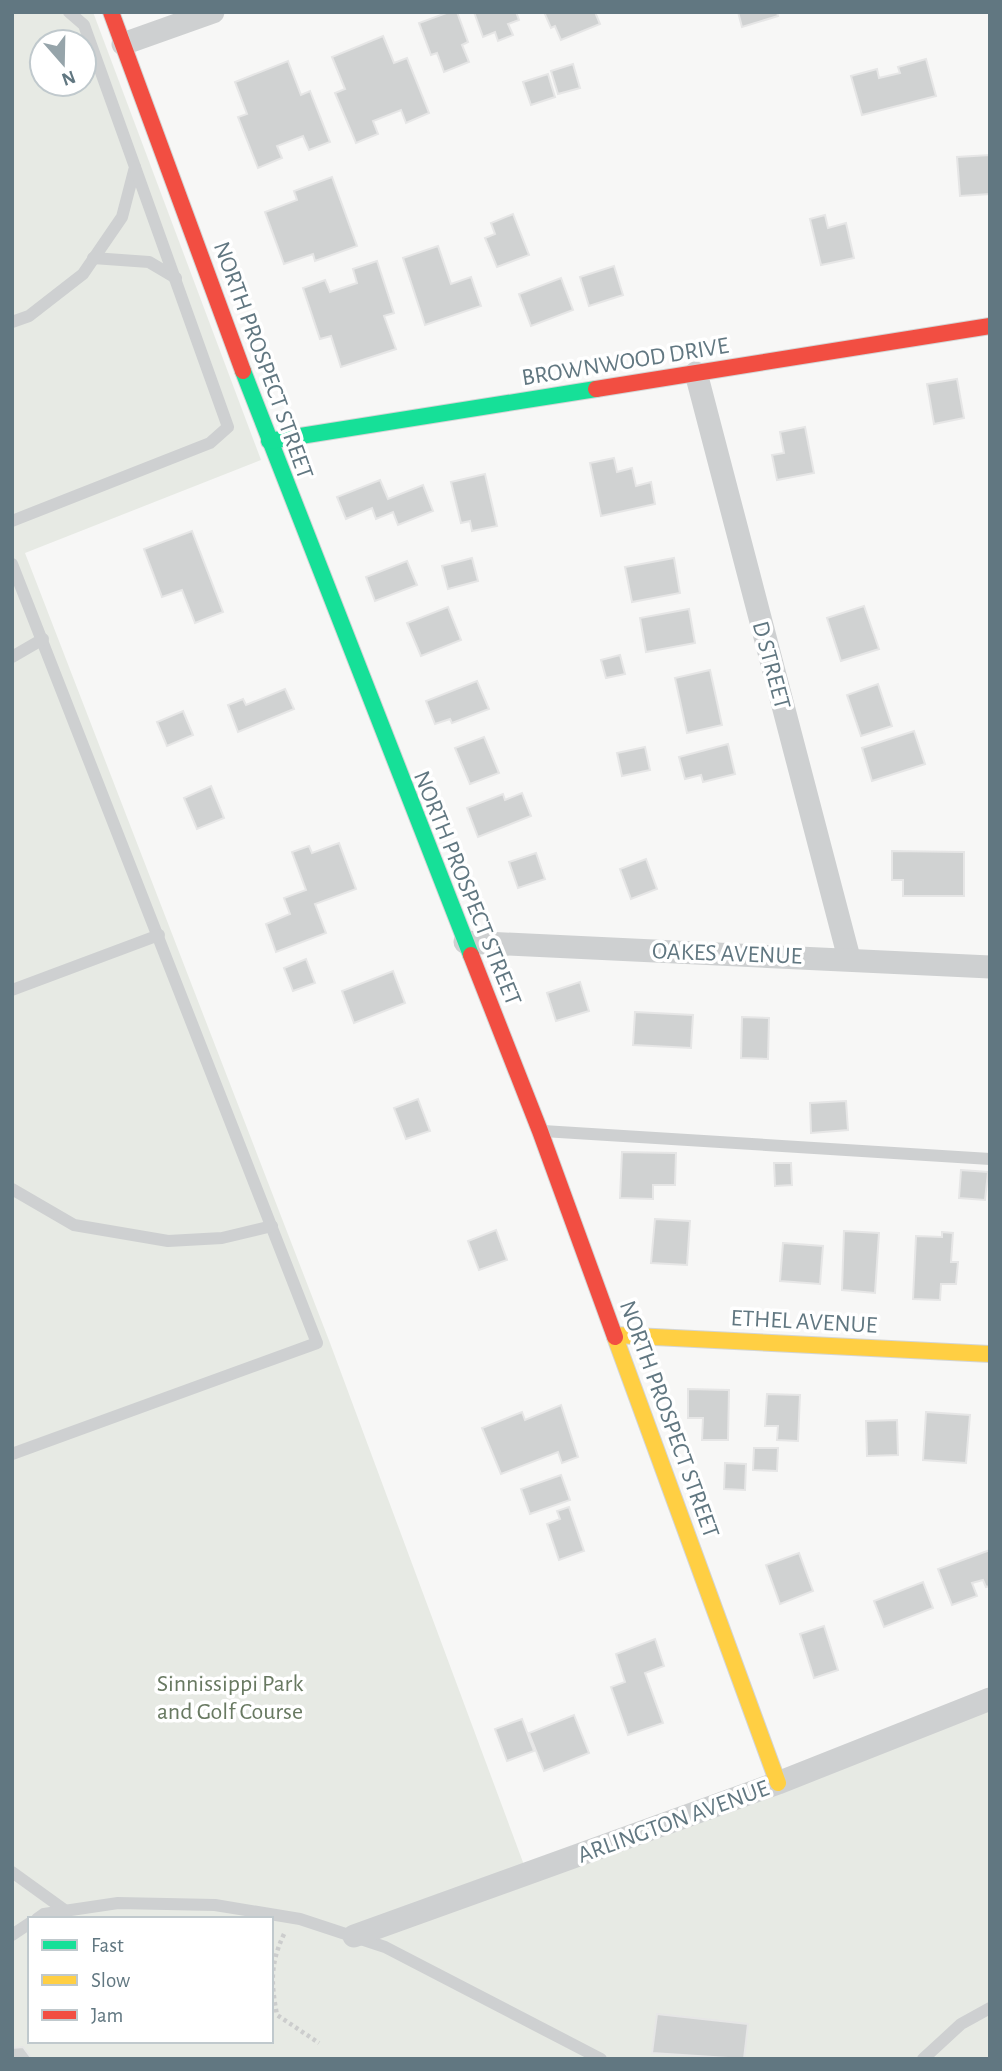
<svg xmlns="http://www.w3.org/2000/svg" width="1002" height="2071" viewBox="0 0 1002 2071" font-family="'Alegreya Sans',sans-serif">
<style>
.green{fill:#e7eae4;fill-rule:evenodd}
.building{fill:#d0d2d2;stroke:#e6e6e6;stroke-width:2}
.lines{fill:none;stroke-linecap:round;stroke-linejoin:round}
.fast-casing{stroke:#d3d5d5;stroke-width:18}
.slow-casing{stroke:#d3d5d5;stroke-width:18}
.jam-casing{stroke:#d3d5d5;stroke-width:18}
.path{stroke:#cccdcd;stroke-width:4.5;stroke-dasharray:3.5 3.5;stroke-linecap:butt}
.lane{stroke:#ced0d1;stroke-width:12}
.street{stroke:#ced0d1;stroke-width:23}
.fast{stroke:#16e098;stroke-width:16}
.slow{stroke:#ffcf43;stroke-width:16}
.jam{stroke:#f24e42;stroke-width:16}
.labels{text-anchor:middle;stroke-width:7;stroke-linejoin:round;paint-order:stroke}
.street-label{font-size:24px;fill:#617781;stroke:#fff}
.park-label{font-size:24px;fill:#687961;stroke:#fff}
</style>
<rect width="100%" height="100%" fill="#f7f7f6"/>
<!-- green -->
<path class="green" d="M12,12h81l168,448 -236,93 305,790 197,530 463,-174v360h-978zM42,42h42v42h-42zM30,1919h241v122h-241z"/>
<!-- building -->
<g class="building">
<polygon points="449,12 457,12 468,42 462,45 469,62 444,72 437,53 431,55 419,23"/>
<polygon points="474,12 516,12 519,20 508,24 513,35 498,41 495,32 483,37"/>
<polygon points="544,12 595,12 600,24 561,40 555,26 551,28"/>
<polygon points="738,12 777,12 778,16 742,27"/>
<polygon points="383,36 394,63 407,58 429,113 406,123 401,110 373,121 378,134 356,143 335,93 345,89 332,57"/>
<polygon points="926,59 936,96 862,115 851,76 877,69 879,78 900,73 898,67"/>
<polygon points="288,61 301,95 310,91 330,142 309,150 303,136 277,146 282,158 258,168 238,117 247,114 235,82"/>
<polygon points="573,64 580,88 558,94 551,71"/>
<polygon points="548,74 555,97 531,105 523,82"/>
<polygon points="990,155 990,194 960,196 957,157"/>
<polygon points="332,177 357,246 315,261 313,254 284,264 265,212 297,200 294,191"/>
<polygon points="513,214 529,255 497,267 485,238 495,234 491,223"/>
<polygon points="825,215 828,228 846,223 854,258 821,265 810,219"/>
<polygon points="438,246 451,284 471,277 481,306 425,325 403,258"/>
<polygon points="377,261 394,313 384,316 396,349 341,367 331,336 320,339 303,288 325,280 330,292 357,283 353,269"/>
<polygon points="614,266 623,295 589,306 580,277"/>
<polygon points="561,278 573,310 531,326 519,294"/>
<polygon points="957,379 964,418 934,424 927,384"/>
<polygon points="805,427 814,473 777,480 772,455 784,453 780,432"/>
<polygon points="614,458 617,472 632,468 636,486 651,482 655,504 601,516 590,463"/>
<polygon points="485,474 497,526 472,531 470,521 461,523 451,482"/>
<polygon points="380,480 388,499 423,485 433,511 398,525 393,512 376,519 372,508 346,519 337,497"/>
<polygon points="192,531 223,612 195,623 182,590 162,597 144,549"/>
<polygon points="472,558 478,581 448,589 442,566"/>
<polygon points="674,558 680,593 632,602 625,567"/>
<polygon points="407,561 417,585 375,601 366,577"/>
<polygon points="864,606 879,649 841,661 827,618"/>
<polygon points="448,607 461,640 421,656 407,623"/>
<polygon points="689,609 695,643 646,652 640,618"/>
<polygon points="620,655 625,674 606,678 601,660"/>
<polygon points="710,670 722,725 687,733 675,678"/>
<polygon points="477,681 489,709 452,723 450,719 435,724 426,701"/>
<polygon points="878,684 892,726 861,736 847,695"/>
<polygon points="285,689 294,709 238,732 228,705 243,699 246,705"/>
<polygon points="183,711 193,735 167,746 157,722"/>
<polygon points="914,731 925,764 872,781 862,748"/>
<polygon points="484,737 499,773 470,784 455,748"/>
<polygon points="728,744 735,774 703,782 701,775 685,779 679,757"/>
<polygon points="645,747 650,770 622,776 617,753"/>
<polygon points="211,786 224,818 197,829 184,798"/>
<polygon points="522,793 531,816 478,837 467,808 503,794 505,800"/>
<polygon points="339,843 356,889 315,904 326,933 276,952 266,924 290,914 284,898 306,890 292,852 309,846 312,853"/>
<polygon points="892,851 964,852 964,896 903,896 903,880 892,880"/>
<polygon points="536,853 545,879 518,888 509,862"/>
<polygon points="646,859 657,889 631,899 620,869"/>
<polygon points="306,959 315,983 293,991 284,968"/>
<polygon points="393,971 405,1003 354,1023 342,991"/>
<polygon points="580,982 589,1011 556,1021 547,993"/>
<polygon points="635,1012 693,1015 691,1048 633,1045"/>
<polygon points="742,1017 769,1018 768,1059 741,1058"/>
<polygon points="418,1099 430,1131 406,1139 394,1108"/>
<polygon points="846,1101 848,1130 811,1133 810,1103"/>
<polygon points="622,1152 676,1153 675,1185 653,1185 653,1199 620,1198"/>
<polygon points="774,1163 791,1163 792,1185 775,1186"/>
<polygon points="961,1170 988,1172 985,1200 959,1198"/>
<polygon points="655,1219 690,1221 687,1265 651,1263"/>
<polygon points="496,1230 507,1260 479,1270 468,1241"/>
<polygon points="844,1231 879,1233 875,1293 842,1290"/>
<polygon points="942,1232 953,1233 951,1262 958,1262 956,1284 941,1284 940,1300 913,1299 916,1236 942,1237"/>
<polygon points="783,1243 823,1246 820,1284 780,1281"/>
<polygon points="688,1389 729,1390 728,1440 702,1440 703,1418 688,1418"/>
<polygon points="767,1394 800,1395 798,1441 777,1440 778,1426 765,1426"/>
<polygon points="561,1405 578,1457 562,1463 558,1452 501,1474 482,1428 522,1412 525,1420"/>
<polygon points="926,1412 970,1415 966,1463 923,1460"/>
<polygon points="897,1420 898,1455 867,1456 866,1421"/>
<polygon points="754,1448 778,1448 777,1471 753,1470"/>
<polygon points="725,1463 746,1464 745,1490 724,1489"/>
<polygon points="561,1475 570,1500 530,1514 521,1489"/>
<polygon points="569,1507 584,1551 559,1560 547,1524 560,1519 557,1511"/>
<polygon points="990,1550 990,1586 986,1587 983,1580 972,1583 977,1596 952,1605 938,1569"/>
<polygon points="799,1553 813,1591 780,1604 766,1565"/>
<polygon points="923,1582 933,1608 884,1627 874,1601"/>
<polygon points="824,1626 838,1670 814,1678 800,1634"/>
<polygon points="655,1639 664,1666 645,1673 663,1723 628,1735 611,1687 625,1682 616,1654"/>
<polygon points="574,1715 589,1753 544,1771 529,1733"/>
<polygon points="522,1719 534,1751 507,1761 495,1729"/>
<polygon points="657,2014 748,2024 744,2059 652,2053"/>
<polygon points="23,2047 32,2059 12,2059 12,2048"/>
</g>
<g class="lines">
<!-- fast casing -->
<g class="fast-casing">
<g id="fast">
<polyline points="243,371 471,955"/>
<polyline points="269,441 596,389"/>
</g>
</g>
<!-- slow casing -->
<g class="slow-casing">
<g id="slow">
<polyline points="615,1335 990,1354"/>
<polyline points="615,1337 778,1783"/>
</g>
</g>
<!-- jam casing -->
<g class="jam-casing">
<g id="jam">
<polyline points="111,12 243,371"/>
<polyline points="596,389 990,326"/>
<polyline points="471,955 540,1131 615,1337"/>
</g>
</g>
<!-- path -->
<path class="path" d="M284,1934c-14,30 -13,49 -7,81l42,28"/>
<!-- lane -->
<g class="lane">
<polyline points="93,258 149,262 176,278"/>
<polyline points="12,322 29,316 83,274 122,217 135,167 84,25 69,12"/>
<polyline points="12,521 210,443 228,427 135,167"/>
<polyline points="12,564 317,1343 12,1454"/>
<polyline points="12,657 43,639"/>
<polyline points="12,990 159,935"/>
<polyline points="543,1131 990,1159"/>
<polyline points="12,1189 74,1225 168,1241 222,1238 272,1226"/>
<polyline points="12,1872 66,1911"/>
<polyline points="37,1919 44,1914 118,1903 215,1905 300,1919 385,1947 601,2059"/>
<polyline points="12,1935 30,1923"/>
<polyline points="923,2059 961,2024 990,2008"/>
</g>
<!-- street -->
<g class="street">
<polyline points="123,44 213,12"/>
<polyline points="696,373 849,958"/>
<polyline points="465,942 990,967"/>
<polyline points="354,1936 778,1783 990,1699"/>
</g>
<!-- fast -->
<use href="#fast" class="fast"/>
<!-- slow -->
<use href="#slow" class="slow"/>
<!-- jam -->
<use href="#jam" class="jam"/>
</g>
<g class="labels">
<!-- street labels -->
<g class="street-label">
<text transform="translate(264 360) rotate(70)" y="8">NORTH PROSPECT STREET</text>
<text transform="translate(625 361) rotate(-9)" y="8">BROWNWOOD DRIVE</text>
<text transform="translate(772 665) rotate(75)" y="8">D STREET</text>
<text transform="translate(468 888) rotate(68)" y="8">NORTH PROSPECT STREET</text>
<text transform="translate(727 953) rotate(2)" y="8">OAKES AVENUE</text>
<text transform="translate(804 1321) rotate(3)" y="8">ETHEL AVENUE</text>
<text transform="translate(670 1419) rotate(70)" y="8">NORTH PROSPECT STREET</text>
<text transform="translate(673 1821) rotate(-20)" y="8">ARLINGTON AVENUE</text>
</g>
<!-- park labels -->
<g class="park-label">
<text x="230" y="1691">Sinnissippi Park<tspan x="230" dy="28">and Golf Course</tspan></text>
</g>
</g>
<!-- border -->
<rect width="1002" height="2071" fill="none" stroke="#617781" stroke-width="28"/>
<!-- legend -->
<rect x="28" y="1917" width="245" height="126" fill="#ffffff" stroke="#c0c9cd" stroke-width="2"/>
<rect x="42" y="1940" width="35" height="10" fill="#16e098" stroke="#c0c9cd" stroke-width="2"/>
<text x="91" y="1952" font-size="21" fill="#617781">Fast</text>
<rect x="42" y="1975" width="35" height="10" fill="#ffcf43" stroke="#c0c9cd" stroke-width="2"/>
<text x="91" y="1987" font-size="21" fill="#617781">Slow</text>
<rect x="42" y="2010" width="35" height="10" fill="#f24e42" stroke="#c0c9cd" stroke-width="2"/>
<text x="91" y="2022" font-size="21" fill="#617781">Jam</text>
<!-- north arrow -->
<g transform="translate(63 63) rotate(160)"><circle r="33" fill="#ffffff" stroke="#c0c9cd" stroke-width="2"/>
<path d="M0-5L12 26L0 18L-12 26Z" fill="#96a4aa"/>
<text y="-10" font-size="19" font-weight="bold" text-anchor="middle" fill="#617781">N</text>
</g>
</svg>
